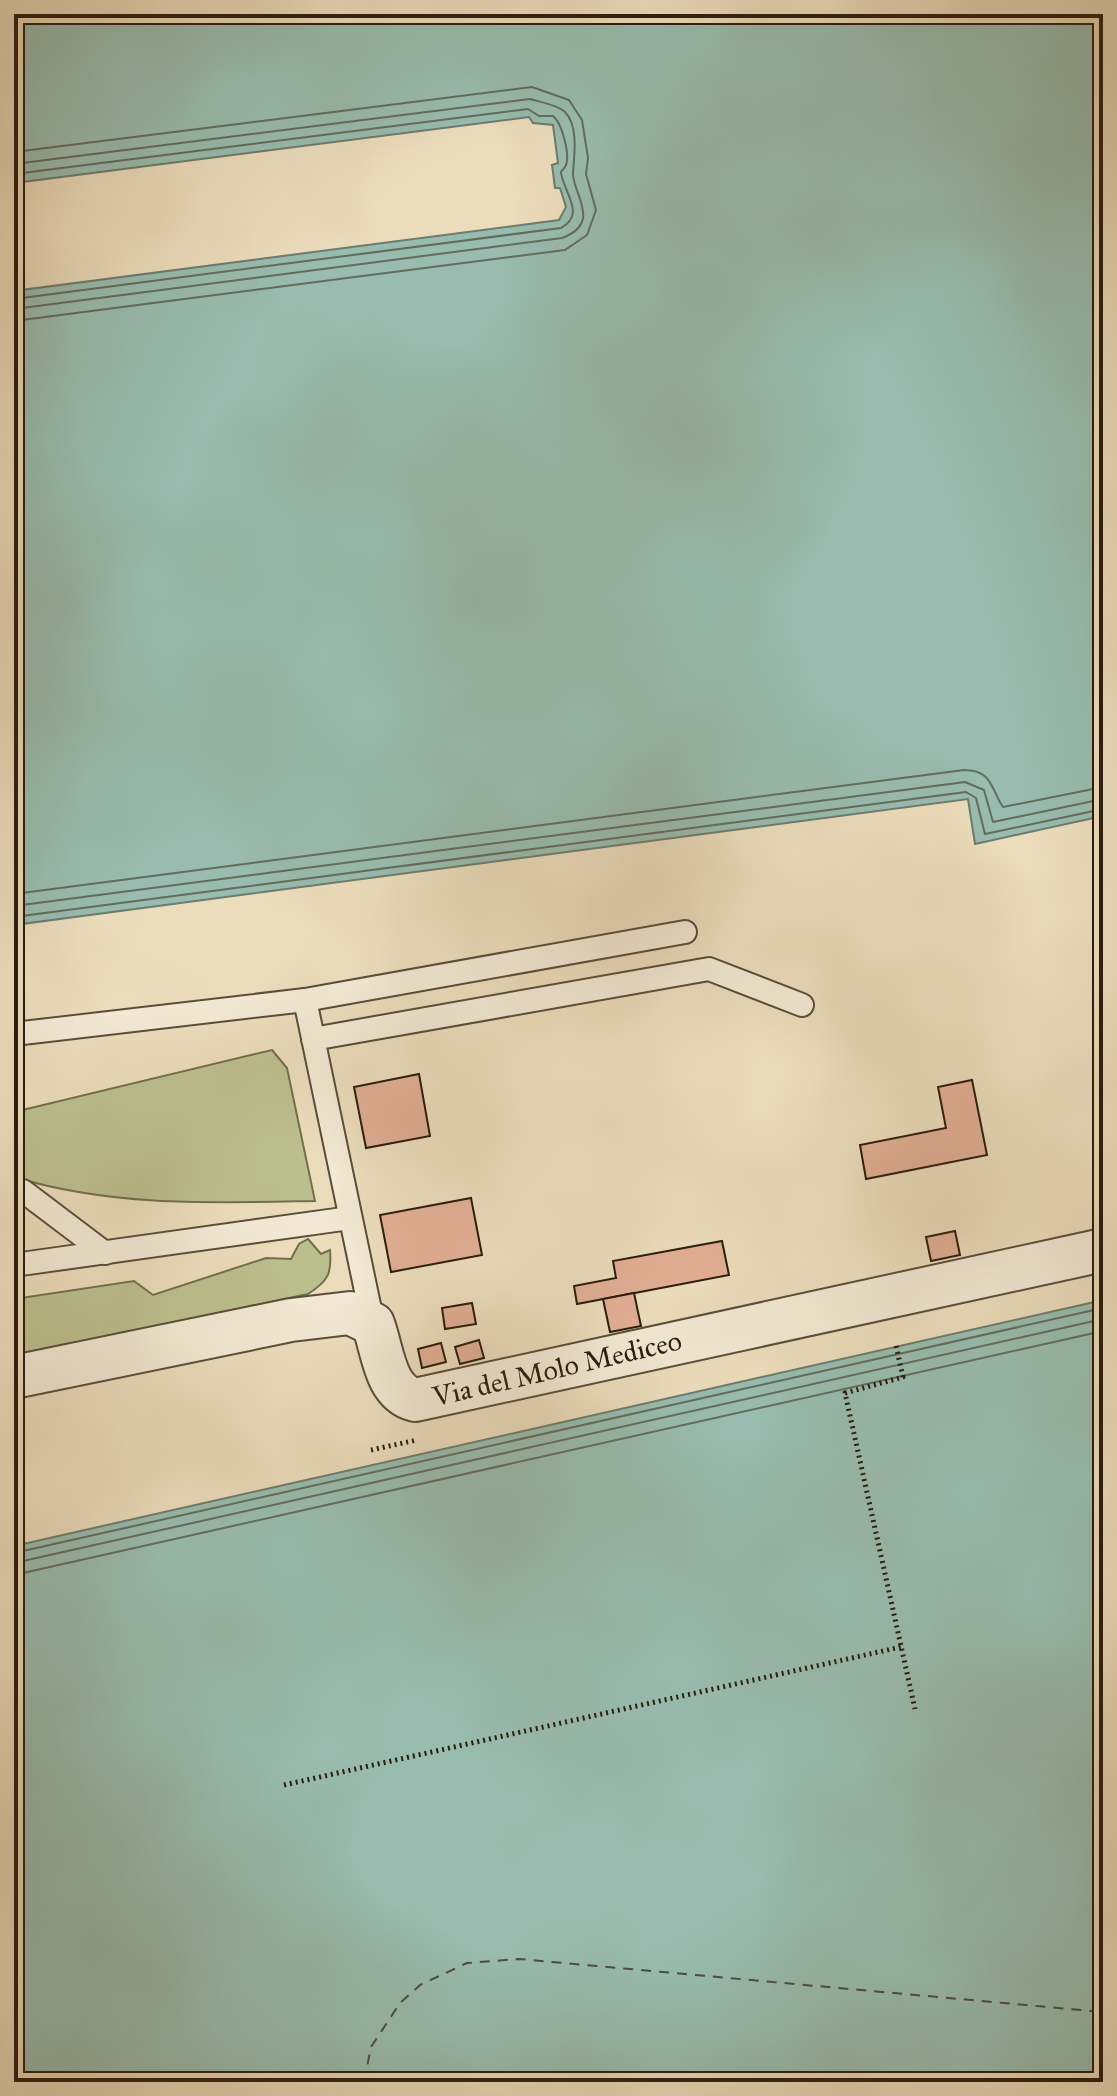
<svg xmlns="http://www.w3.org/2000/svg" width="1117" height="2096" viewBox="0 0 1117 2096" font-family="'IM FELL Great Primer',serif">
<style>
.green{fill:#bbbf8d;stroke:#736e4e;stroke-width:2}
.water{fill:#98bcaf;stroke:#6c7c6f;stroke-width:2}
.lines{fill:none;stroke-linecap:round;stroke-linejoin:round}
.shore{stroke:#626c5e;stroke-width:2}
.ferry{stroke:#4c4d3e;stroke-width:2;stroke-dasharray:10 8;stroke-linecap:butt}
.building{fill:#e1ae94;stroke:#2b1d0e;stroke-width:2}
.service-casing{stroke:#5b4d39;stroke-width:26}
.minor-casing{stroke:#5b4d39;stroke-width:46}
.path{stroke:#2b1d0e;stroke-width:5;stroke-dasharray:2 4;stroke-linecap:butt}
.service{stroke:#f2e8d3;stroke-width:22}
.minor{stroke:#f2e8d3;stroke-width:42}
.labels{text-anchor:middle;stroke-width:7;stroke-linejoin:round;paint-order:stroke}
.street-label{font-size:28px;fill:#2b1d0e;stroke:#f2e8d3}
</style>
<rect width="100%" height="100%" fill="#ebdcbb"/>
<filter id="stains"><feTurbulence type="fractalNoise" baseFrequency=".0025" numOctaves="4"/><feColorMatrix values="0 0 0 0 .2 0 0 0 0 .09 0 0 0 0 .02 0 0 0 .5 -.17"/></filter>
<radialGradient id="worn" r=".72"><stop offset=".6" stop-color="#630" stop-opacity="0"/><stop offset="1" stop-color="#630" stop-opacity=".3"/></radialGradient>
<!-- green -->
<g class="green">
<path d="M272,1050l15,18 28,133c-103,2 -202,6 -301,-24v-65z"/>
<path d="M308,1239l13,15 9,-4c2,24 -2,31 -22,44l-294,63v-58l120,-18 19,14 113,-37 25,1 8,-15z"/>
</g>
<!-- water -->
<g class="water">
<polygon points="14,14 1103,14 1103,816 975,844 968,799 14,925 14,291 559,220 566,207 560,188 555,188 552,165 558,163 553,125 533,123 529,117 14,183"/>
<polygon points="1103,1300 1103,2082 14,2082 14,1546"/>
</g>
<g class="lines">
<!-- shore -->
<g class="shore">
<polyline points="14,152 532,87 569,100 582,120 588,158 586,174 596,210 587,235 565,250 14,321"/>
<path d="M14,164l516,-65c10,3 28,6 35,13 14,14 9,45 8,61 -1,20 30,50 -11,65l-548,71"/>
<path d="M14,174l514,-65 11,7h14c9,7 17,38 13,49 -3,8 -7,3 -4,12 4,18 23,38 -1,51l-547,71"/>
<path d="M14,894l950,-124c29,0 27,20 39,37l100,-20"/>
<polyline points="14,906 965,782 984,790 993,822 1103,799"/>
<polyline points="14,917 966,792 976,798 985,834 1103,809"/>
<polyline points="14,1553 1103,1308"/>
<polyline points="14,1563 1103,1319"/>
<polyline points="14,1575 1103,1331"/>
</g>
<!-- ferry -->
<polyline class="ferry" points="364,2082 371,2047 400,2003 420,1985 467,1963 519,1959 1103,2012"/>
</g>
<!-- building -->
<g class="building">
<polygon points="419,1074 430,1136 366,1148 354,1087"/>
<polygon points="972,1080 987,1155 866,1179 860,1145 946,1128 938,1087"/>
<polygon points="471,1198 482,1255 391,1272 380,1215"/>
<polygon points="955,1231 960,1255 931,1261 926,1237"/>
<polygon points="722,1241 729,1275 577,1304 574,1286 616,1278 613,1261"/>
<polygon points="634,1293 641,1326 610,1332 603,1299"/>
<polygon points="472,1303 476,1324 445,1329 442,1308"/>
<polygon points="479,1340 484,1358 460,1364 455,1347"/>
<polygon points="441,1343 446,1362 422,1368 418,1349"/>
</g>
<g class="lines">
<!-- service casing -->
<g class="service-casing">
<g id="service">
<polyline points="305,1000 373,1324"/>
<polyline points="14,1034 305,1000 685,932"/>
<polyline points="313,1039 709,969 802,1005"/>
<polyline points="14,1192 23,1191 105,1253"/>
<polyline points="14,1265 350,1218"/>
</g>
</g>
<!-- minor casing -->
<g class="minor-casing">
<path id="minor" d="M14,1377l277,-57 59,-7 23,11c10,26 11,68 42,76l688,-150"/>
</g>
<!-- path -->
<g class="path">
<polyline points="896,1346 903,1377 845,1393 915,1709"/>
<polyline points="371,1450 417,1440"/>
<polyline points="284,1785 901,1647"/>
</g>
<!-- service -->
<use href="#service" class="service"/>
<!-- minor -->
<use href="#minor" class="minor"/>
</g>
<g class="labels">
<!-- street labels -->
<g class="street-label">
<text transform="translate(557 1368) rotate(-13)" y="10">Via del Molo Mediceo</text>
</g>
</g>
<!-- margin -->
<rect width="1117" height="2096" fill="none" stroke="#ebdcbb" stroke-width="48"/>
<rect x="16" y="16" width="1085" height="2064" fill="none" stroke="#2b1d0e" stroke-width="4"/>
<rect x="24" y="24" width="1069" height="2048" fill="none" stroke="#2b1d0e" stroke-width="2"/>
<rect width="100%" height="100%" filter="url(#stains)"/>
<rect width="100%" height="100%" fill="url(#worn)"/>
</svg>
